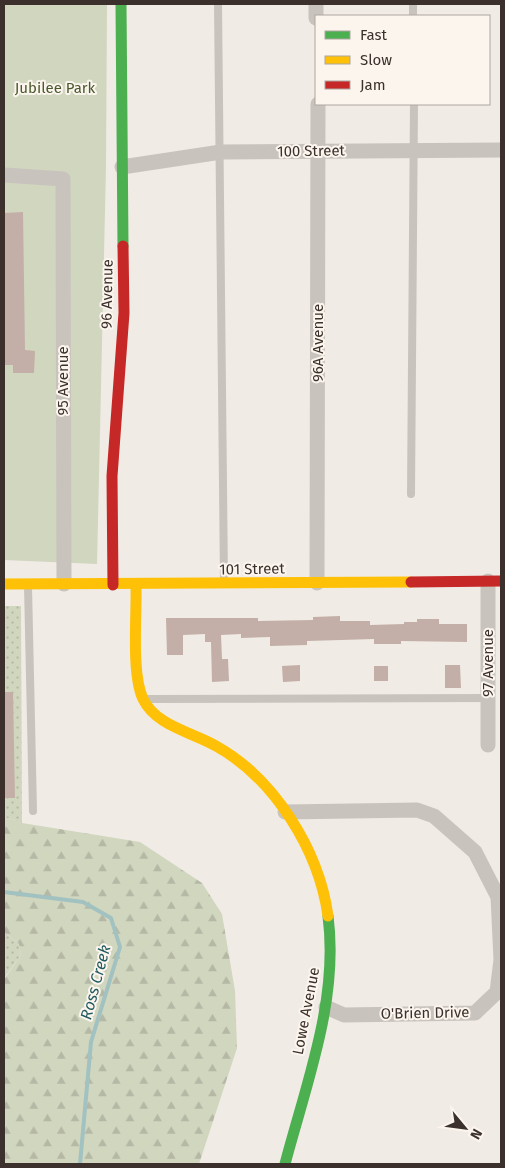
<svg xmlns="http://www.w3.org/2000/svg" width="505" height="1168" viewBox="0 0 505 1168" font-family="'Fira Sans',sans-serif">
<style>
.grass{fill:url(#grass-dots)}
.forest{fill:url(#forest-firs)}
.park{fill:#d1d6bf}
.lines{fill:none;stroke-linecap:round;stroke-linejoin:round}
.stream{stroke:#a1c2c1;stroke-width:4}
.building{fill:#c3afa7}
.lane{stroke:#c9c3be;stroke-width:8}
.street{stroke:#c9c3be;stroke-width:15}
.fast{stroke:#4caf50;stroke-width:11}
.slow{stroke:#ffc107;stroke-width:11}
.jam{stroke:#c62828;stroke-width:11}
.labels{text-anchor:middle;stroke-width:4;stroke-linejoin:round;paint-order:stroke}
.park-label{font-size:15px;fill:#4a5a2e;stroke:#fbf5ee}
.street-label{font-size:15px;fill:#3b302b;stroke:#fbf5ee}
.water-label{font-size:16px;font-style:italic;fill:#1f5a5e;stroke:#fbf5ee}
</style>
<defs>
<pattern id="grass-dots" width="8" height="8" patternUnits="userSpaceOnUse" patternTransform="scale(1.25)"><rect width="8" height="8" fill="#d1d6bf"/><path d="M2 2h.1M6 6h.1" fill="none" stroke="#b4b8a4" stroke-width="1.8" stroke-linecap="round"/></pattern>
<pattern id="forest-firs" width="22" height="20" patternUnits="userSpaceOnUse" patternTransform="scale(1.25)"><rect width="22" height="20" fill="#d1d6bf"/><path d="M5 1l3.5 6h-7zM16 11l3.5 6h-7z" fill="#b4b8a4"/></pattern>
</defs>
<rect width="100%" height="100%" fill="#f0ebe5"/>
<!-- grass -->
<g class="grass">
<polygon points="4,606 21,606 22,823 4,817"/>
<polygon points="4,932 19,944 21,955 5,977 4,984"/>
</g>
<!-- forest -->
<polygon class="forest" points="4,817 22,823 140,842 202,883 222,914 235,991 237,1048 199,1164 4,1164 4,984 5,978 21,955 19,944 4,932"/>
<!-- park -->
<polygon class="park" points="4,4 107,4 106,167 97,564 4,560"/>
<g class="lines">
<!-- stream -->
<polyline class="stream" points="4,892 83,902 111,918 120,947 91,1042 80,1164"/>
</g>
<!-- building -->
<g class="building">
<polygon points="23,212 25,350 35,351 34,373 13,373 13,365 4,365 4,213"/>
<polygon points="340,616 340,621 370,621 370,625 404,624 404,622 417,622 417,619 439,619 439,624 467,624 467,642 401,641 401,644 374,644 374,639 341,640 307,641 307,645 270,646 270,637 241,638 241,634 221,635 222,659 228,659 229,681 212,682 211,642 205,642 205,634 183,635 183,655 167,655 166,618 258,618 258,621 313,620 313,617"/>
<polygon points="300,665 300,681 283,682 282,666"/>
<polygon points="445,665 460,665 461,688 445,688"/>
<rect x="374" y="666" width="14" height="15"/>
<polygon points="4,692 13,692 15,798 4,798"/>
</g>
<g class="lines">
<!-- lane -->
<g class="lane">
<polyline points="218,4 224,582"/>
<polyline points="413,4 413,16"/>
<polyline points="411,494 414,104"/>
<polyline points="28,586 33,811"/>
<polyline points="147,699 488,698"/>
</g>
<!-- street -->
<g class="street">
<polyline points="316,4 316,18"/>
<polyline points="122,167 221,152 501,150"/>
<polyline points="4,175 63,179 64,584"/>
<polyline points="488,581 488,745"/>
<polyline points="317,583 318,104"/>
<polyline points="285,812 417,810 434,816 475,852 498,897 501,960 497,992 475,1013 344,1015 326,1007"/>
</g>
<!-- fast -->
<g class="fast">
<polyline points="121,4 123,246"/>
<path d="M285,1164c21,-80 54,-164 43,-248"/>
</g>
<!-- slow -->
<g class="slow">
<polyline points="4,584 411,582"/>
<path d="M136,585c1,30 -5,88 7,114 13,27 49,33 73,47 58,32 103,104 112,170"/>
</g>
<!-- jam -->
<g class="jam">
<polyline points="411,582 501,581"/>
<polyline points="113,585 112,476 124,313 123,246"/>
</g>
</g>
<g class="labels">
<!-- park labels -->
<g class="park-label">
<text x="55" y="93">Jubilee Park</text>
</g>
<!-- street labels -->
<g class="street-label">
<text transform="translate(311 151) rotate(-1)" y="5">100 Street</text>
<text transform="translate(107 294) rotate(-89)" y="5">96 Avenue</text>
<text transform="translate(318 343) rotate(-90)" y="5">96A Avenue</text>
<text transform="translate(63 381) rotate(-90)" y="5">95 Avenue</text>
<text transform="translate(252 569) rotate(-1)" y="5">101 Street</text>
<text transform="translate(488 663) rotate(-90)" y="5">97 Avenue</text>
<text transform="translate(306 1011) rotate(-79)" y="5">Lowe Avenue</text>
<text transform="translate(425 1013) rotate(-1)" y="5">O'Brien Drive</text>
</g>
<!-- water labels -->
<g class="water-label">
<text transform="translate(95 982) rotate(-75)" y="6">Ross Creek</text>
</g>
</g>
<!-- border -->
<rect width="505" height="1168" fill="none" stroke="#3b302b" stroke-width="10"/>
<!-- legend -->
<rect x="315" y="15" width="175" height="90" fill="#fbf5ee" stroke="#aea6a0"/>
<rect x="325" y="31" width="25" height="8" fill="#4caf50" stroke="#aea6a0"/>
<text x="360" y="40" font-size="15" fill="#3b302b">Fast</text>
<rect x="325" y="56" width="25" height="8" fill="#ffc107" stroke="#aea6a0"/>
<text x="360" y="65" font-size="15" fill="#3b302b">Slow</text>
<rect x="325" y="81" width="25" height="8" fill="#c62828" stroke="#aea6a0"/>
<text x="360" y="90" font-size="15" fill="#3b302b">Jam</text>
<!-- north arrow -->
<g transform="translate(465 1128) rotate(119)" stroke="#fbf5ee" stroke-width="4" paint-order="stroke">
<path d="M0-4L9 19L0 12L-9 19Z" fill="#3b302b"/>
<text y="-8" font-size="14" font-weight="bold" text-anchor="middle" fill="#3b302b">N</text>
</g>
</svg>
